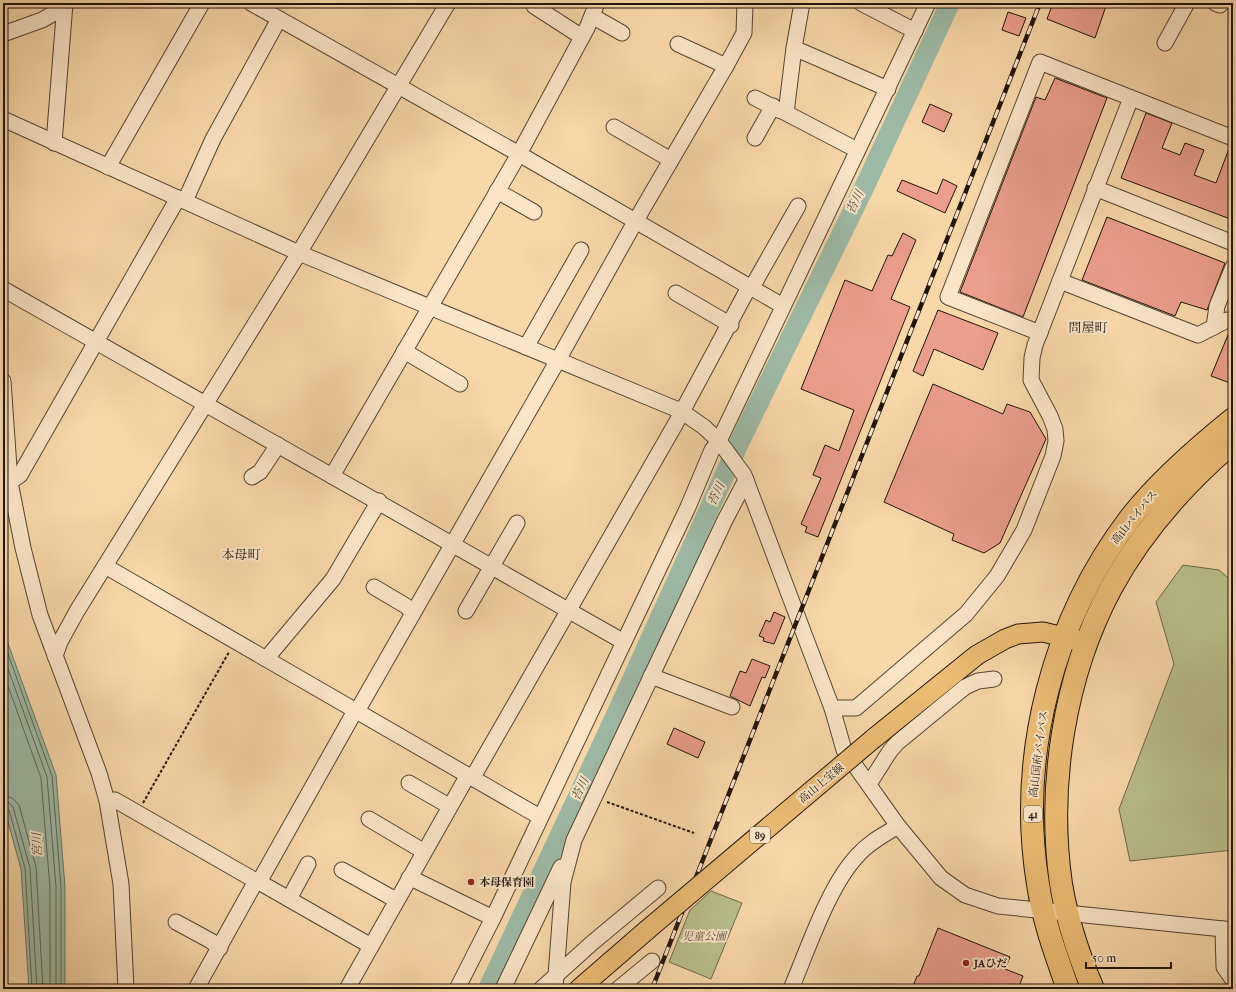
<svg xmlns="http://www.w3.org/2000/svg" width="1236" height="992" viewBox="0 0 1236 992" font-family="'IM FELL French Canon','Noto Serif JP',serif">
<style>
.green{fill:#b9bf8b;stroke:#6c6a4a}
.water{fill:#9dbaa7;stroke:#6b7868}
.lines{fill:none;stroke-linecap:round;stroke-linejoin:round}
.shore{stroke:#5e6758;stroke-width:1}
.river{stroke:#9dbaa7;stroke-width:20}
.building{fill:#eb9e8b;stroke:#1f140a}
.minor-casing{stroke:#554532;stroke-width:17}
.major-casing{stroke:#1f140a;stroke-width:21}
.highway-casing{stroke:#1f140a;stroke-width:24}
.path{stroke:#1f140a;stroke-width:2;stroke-dasharray:3 2;stroke-linecap:butt}
.minor{stroke:#fae5c7;stroke-width:15}
.major{stroke:#ecbc74;stroke-width:19}
.highway{stroke:#ecbc74;stroke-width:22}
.rail-casing{stroke:#1f140a;stroke-width:4.5}
.rail{stroke:#fae5c7;stroke-width:3;stroke-dasharray:9;stroke-linecap:butt}
.major-bridge-casing{stroke:#1f140a;stroke-width:21;stroke-linecap:butt}
.major-bridge{stroke:#ecbc74;stroke-width:19}
.poi-dot{fill:#8f2418;stroke:#fae5c7;stroke-width:1.5}
.labels{text-anchor:middle;stroke-width:4;stroke-linejoin:round;paint-order:stroke}
.shield{fill:#fae5c7;stroke:#615343;stroke-width:1}
.shield-label{font-size:10px;font-weight:bold;fill:#1f140a}
.street-label{font-size:11px;fill:#1f140a;stroke:#fae5c7}
.poi-label{font-size:11px;font-weight:bold;fill:#1f140a;stroke:#fae5c7;text-anchor:start}
.park-label{font-size:11px;font-style:italic;fill:#555037;stroke:#fae5c7}
.water-label{font-size:12px;font-style:italic;fill:#4b4e41;stroke:#fae5c7}
.quarter-label{font-size:13px;fill:#1f140a;stroke:#fae5c7}
</style>
<rect width="100%" height="100%" fill="#f8d7a9"/>
<filter id="stains"><feTurbulence type="fractalNoise" baseFrequency=".005" numOctaves="4"/><feColorMatrix values="0 0 0 0 .2 0 0 0 0 .09 0 0 0 0 .02 0 0 0 .5 -.17"/></filter>
<radialGradient id="worn" r=".72"><stop offset=".6" stop-color="#630" stop-opacity="0"/><stop offset="1" stop-color="#630" stop-opacity=".3"/></radialGradient>
<!-- green -->
<g class="green">
<polygon points="1183,565 1219,570 1233,582 1233,850 1130,861 1119,809 1174,664 1156,602"/>
<polygon points="711,891 742,903 711,979 669,962 690,910"/>
</g>
<!-- water -->
<polygon class="water" points="3,630 56,775 65,887 65,989 29,989 21,869 3,804"/>
<g class="lines">
<!-- shore -->
<g class="shore">
<polyline points="3,640 52,776 61,887 61,989"/>
<polyline points="3,655 47,777 56,887 56,989"/>
<polyline points="3,672 41,778 50,888 50,989"/>
<polyline points="3,795 12,798 19,805 36,867 43,989"/>
<polyline points="3,801 9,803 13,807 30,868 37,989"/>
<polyline points="3,807 9,810 25,868 32,989"/>
</g>
<!-- river -->
<polyline class="river" points="488,989 615,717 739,443 863,190 950,3"/>
</g>
<!-- building -->
<g class="building">
<polygon points="1053,3 1107,3 1095,38 1047,19"/>
<polygon points="1008,12 1026,18 1019,36 1002,30"/>
<polygon points="1055,78 1107,98 1023,317 960,292 1036,97 1045,100"/>
<polygon points="930,104 952,114 944,132 922,122"/>
<polygon points="1146,113 1172,123 1162,148 1180,155 1185,143 1204,150 1194,175 1216,183 1230,146 1233,147 1233,220 1121,178"/>
<polygon points="943,179 957,186 945,213 897,191 902,180 937,194"/>
<polygon points="1107,217 1225,263 1207,310 1181,302 1175,316 1082,280"/>
<polygon points="903,233 916,240 891,299 910,307 818,537 805,532 807,527 801,524 821,478 813,475 825,445 839,451 854,410 801,389 845,280 872,291 888,255 892,256"/>
<polygon points="938,310 998,333 983,370 934,349 923,376 913,371"/>
<polygon points="1230,330 1233,331 1233,384 1211,376"/>
<polygon points="933,384 1003,414 1007,404 1030,412 1046,439 1000,543 984,553 952,540 954,534 884,502"/>
<polygon points="774,612 785,617 774,644 763,641 764,638 759,636 766,620 770,622"/>
<polygon points="752,659 770,666 765,678 762,677 750,706 730,696 740,671 746,673"/>
<polygon points="674,728 705,742 698,758 667,744"/>
<polygon points="938,928 1010,957 1005,969 1023,976 1018,989 912,989 917,976 919,976"/>
</g>
<g class="lines">
<!-- minor casing -->
<g class="minor-casing">
<g id="minor">
<polyline points="251,3 519,154 783,306"/>
<polyline points="802,3 794,48 786,113 857,150"/>
<polyline points="861,3 915,31"/>
<polyline points="1215,3 1220,5 1222,3"/>
<polyline points="534,6 582,37"/>
<polyline points="592,16 622,33"/>
<polyline points="3,34 42,20 65,7"/>
<polyline points="1165,43 1187,3"/>
<polyline points="678,44 726,66"/>
<polyline points="794,48 888,89"/>
<polyline points="755,98 781,111"/>
<polyline points="3,119 299,253 681,411 704,427 719,441 744,475 832,708 844,750 898,826 941,878 965,895 998,906 1233,930"/>
<polyline points="614,127 671,160"/>
<polyline points="755,138 773,106"/>
<polyline points="54,143 65,3"/>
<polyline points="108,167 202,3"/>
<polyline points="1095,188 1233,243"/>
<polyline points="497,191 534,212"/>
<polyline points="185,201 213,139 279,19"/>
<polyline points="1060,281 1198,335 1227,320 1233,322"/>
<polyline points="3,289 624,642"/>
<polyline points="751,289 798,206"/>
<polyline points="676,293 731,325"/>
<polyline points="1214,327 1217,306 1233,267"/>
<polyline points="1040,333 948,297 1040,62 1233,138"/>
<polyline points="526,347 581,250"/>
<polyline points="404,351 460,384"/>
<polyline points="3,381 10,482 23,548 40,615 99,773 107,801 121,884 126,989"/>
<polyline points="332,476 519,154 587,28 597,3"/>
<polyline points="252,477 260,472 278,445"/>
<polyline points="10,482 20,475 178,198"/>
<polyline points="105,566 540,817"/>
<polyline points="374,587 406,606 413,613"/>
<polyline points="466,611 517,523"/>
<polyline points="55,656 60,642 77,611 299,253 448,3"/>
<polyline points="266,659 333,579 379,501"/>
<polyline points="651,676 732,707"/>
<polyline points="832,708 856,708 966,614 997,576 1024,530 1053,456 1056,441 1055,429 1050,416 1031,380 1032,358 1035,345 1131,98"/>
<polyline points="473,777 676,423 749,287"/>
<polyline points="409,783 449,806"/>
<polyline points="869,784 890,751 897,743 965,687 978,681 994,679"/>
<polyline points="107,801 115,800 256,881"/>
<polyline points="369,819 423,851"/>
<polyline points="342,870 396,900"/>
<polyline points="409,878 415,880 493,918"/>
<polyline points="259,882 371,946"/>
<polyline points="289,899 308,864"/>
<polyline points="176,922 211,941 220,948"/>
<polyline points="1223,929 1224,967 1233,980"/>
<polyline points="196,989 256,881 259,882 355,711 360,706 558,360 635,222 726,66 744,33 745,3"/>
<polyline points="347,989 468,775"/>
<path d="M457,989l36,-71 195,-411 24,-57 7,-9c69,-146 139,-292 209,-438"/>
<polyline points="503,989 561,867"/>
<polyline points="541,989 592,943 658,888"/>
<polyline points="555,989 563,882 574,840 725,520 746,480"/>
<polyline points="618,989 652,961"/>
<path d="M791,989c17,-40 38,-104 67,-134 11,-13 26,-20 40,-29"/>
</g>
</g>
<!-- major casing -->
<g class="major-casing">
<g id="major">
<polyline points="873,739 977,655 1005,639 1018,634 1043,632 1079,641"/>
<polyline points="579,989 647,930"/>
</g>
</g>
<!-- highway casing -->
<g class="highway-casing">
<g id="highway">
<path d="M1068,989c-12,-34 -25,-69 -30,-105 -21,-128 15,-265 93,-367 29,-37 66,-69 102,-98"/>
<path d="M1093,989c-14,-33 -26,-69 -32,-105 -14,-98 3,-208 50,-296 30,-55 74,-105 122,-146"/>
</g>
</g>
<!-- path -->
<g class="path">
<polyline points="287,8 290,3"/>
<polyline points="607,802 694,833"/>
<polyline points="143,803 229,652"/>
</g>
<!-- minor -->
<use href="#minor" class="minor"/>
<!-- major -->
<use href="#major" class="major"/>
<!-- highway -->
<use href="#highway" class="highway"/>
<!-- rail casing -->
<g class="rail-casing">
<polyline id="rail" points="652,989 1040,3"/>
</g>
<!-- rail -->
<use href="#rail" class="rail"/>
<!-- major-bridge casing -->
<g class="major-bridge-casing">
<polyline id="major-bridge" points="647,930 873,739"/>
</g>
<!-- major-bridge -->
<use href="#major-bridge" class="major-bridge"/>
</g>
<!-- markers -->
<g class="poi-dot">
<circle cx="471" cy="882" r="4"/>
<circle cx="966" cy="963" r="4"/>
</g>
<g class="labels">
<!-- shield labels -->
<g class="shield">
<rect x="1024" y="806" width="18" height="16" rx="3"/>
<rect x="750" y="827" width="20" height="16" rx="3"/>
</g>
<g class="shield-label">
<text x="1033" y="818">41</text>
<text x="760" y="839">89</text>
</g>
<!-- street labels -->
<g class="street-label">
<text transform="translate(1134 517) rotate(-51)" y="4">高山バイパス</text>
<text transform="translate(1038 754) rotate(-83)" y="4">高山国府バイパス</text>
<text transform="translate(821 783) rotate(-40)" y="4">高山上宝線</text>
</g>
<!-- poi labels -->
<g class="poi-label">
<text x="479" y="886">本母保育園</text>
<text x="974" y="967">JAひだ</text>
</g>
<!-- park labels -->
<g class="park-label">
<text x="704" y="940">児童公園</text>
</g>
<!-- water labels -->
<g class="water-label">
<text transform="translate(855 202) rotate(-64)" y="4">苔川</text>
<text transform="translate(716 494) rotate(-65)" y="4">苔川</text>
<text transform="translate(580 789) rotate(-65)" y="4">苔川</text>
<text transform="translate(37 845) rotate(-92)" y="4">宮川</text>
</g>
<!-- quarter labels -->
<g class="quarter-label">
<text x="1088" y="332">問屋町</text>
<text x="241" y="559">本母町</text>
</g>
</g>
<!-- margin -->
<rect width="1236" height="992" fill="none" stroke="#f8d7a9" stroke-width="16"/>
<rect x="4" y="4" width="1228" height="984" fill="none" stroke="#1f140a" stroke-width="2"/>
<rect x="8" y="8" width="1220" height="976" fill="none" stroke="#1f140a"/>
<!-- scale -->
<path d="M1086 962v6h85v-6" fill="none" stroke="#1f140a" stroke-width="2"/>
<text x="1092" y="962" font-size="12" fill="#1f140a" stroke="#fae5c7" stroke-width="3" paint-order="stroke">50 m</text>
<rect width="100%" height="100%" filter="url(#stains)"/>
<rect width="100%" height="100%" fill="url(#worn)"/>
</svg>
